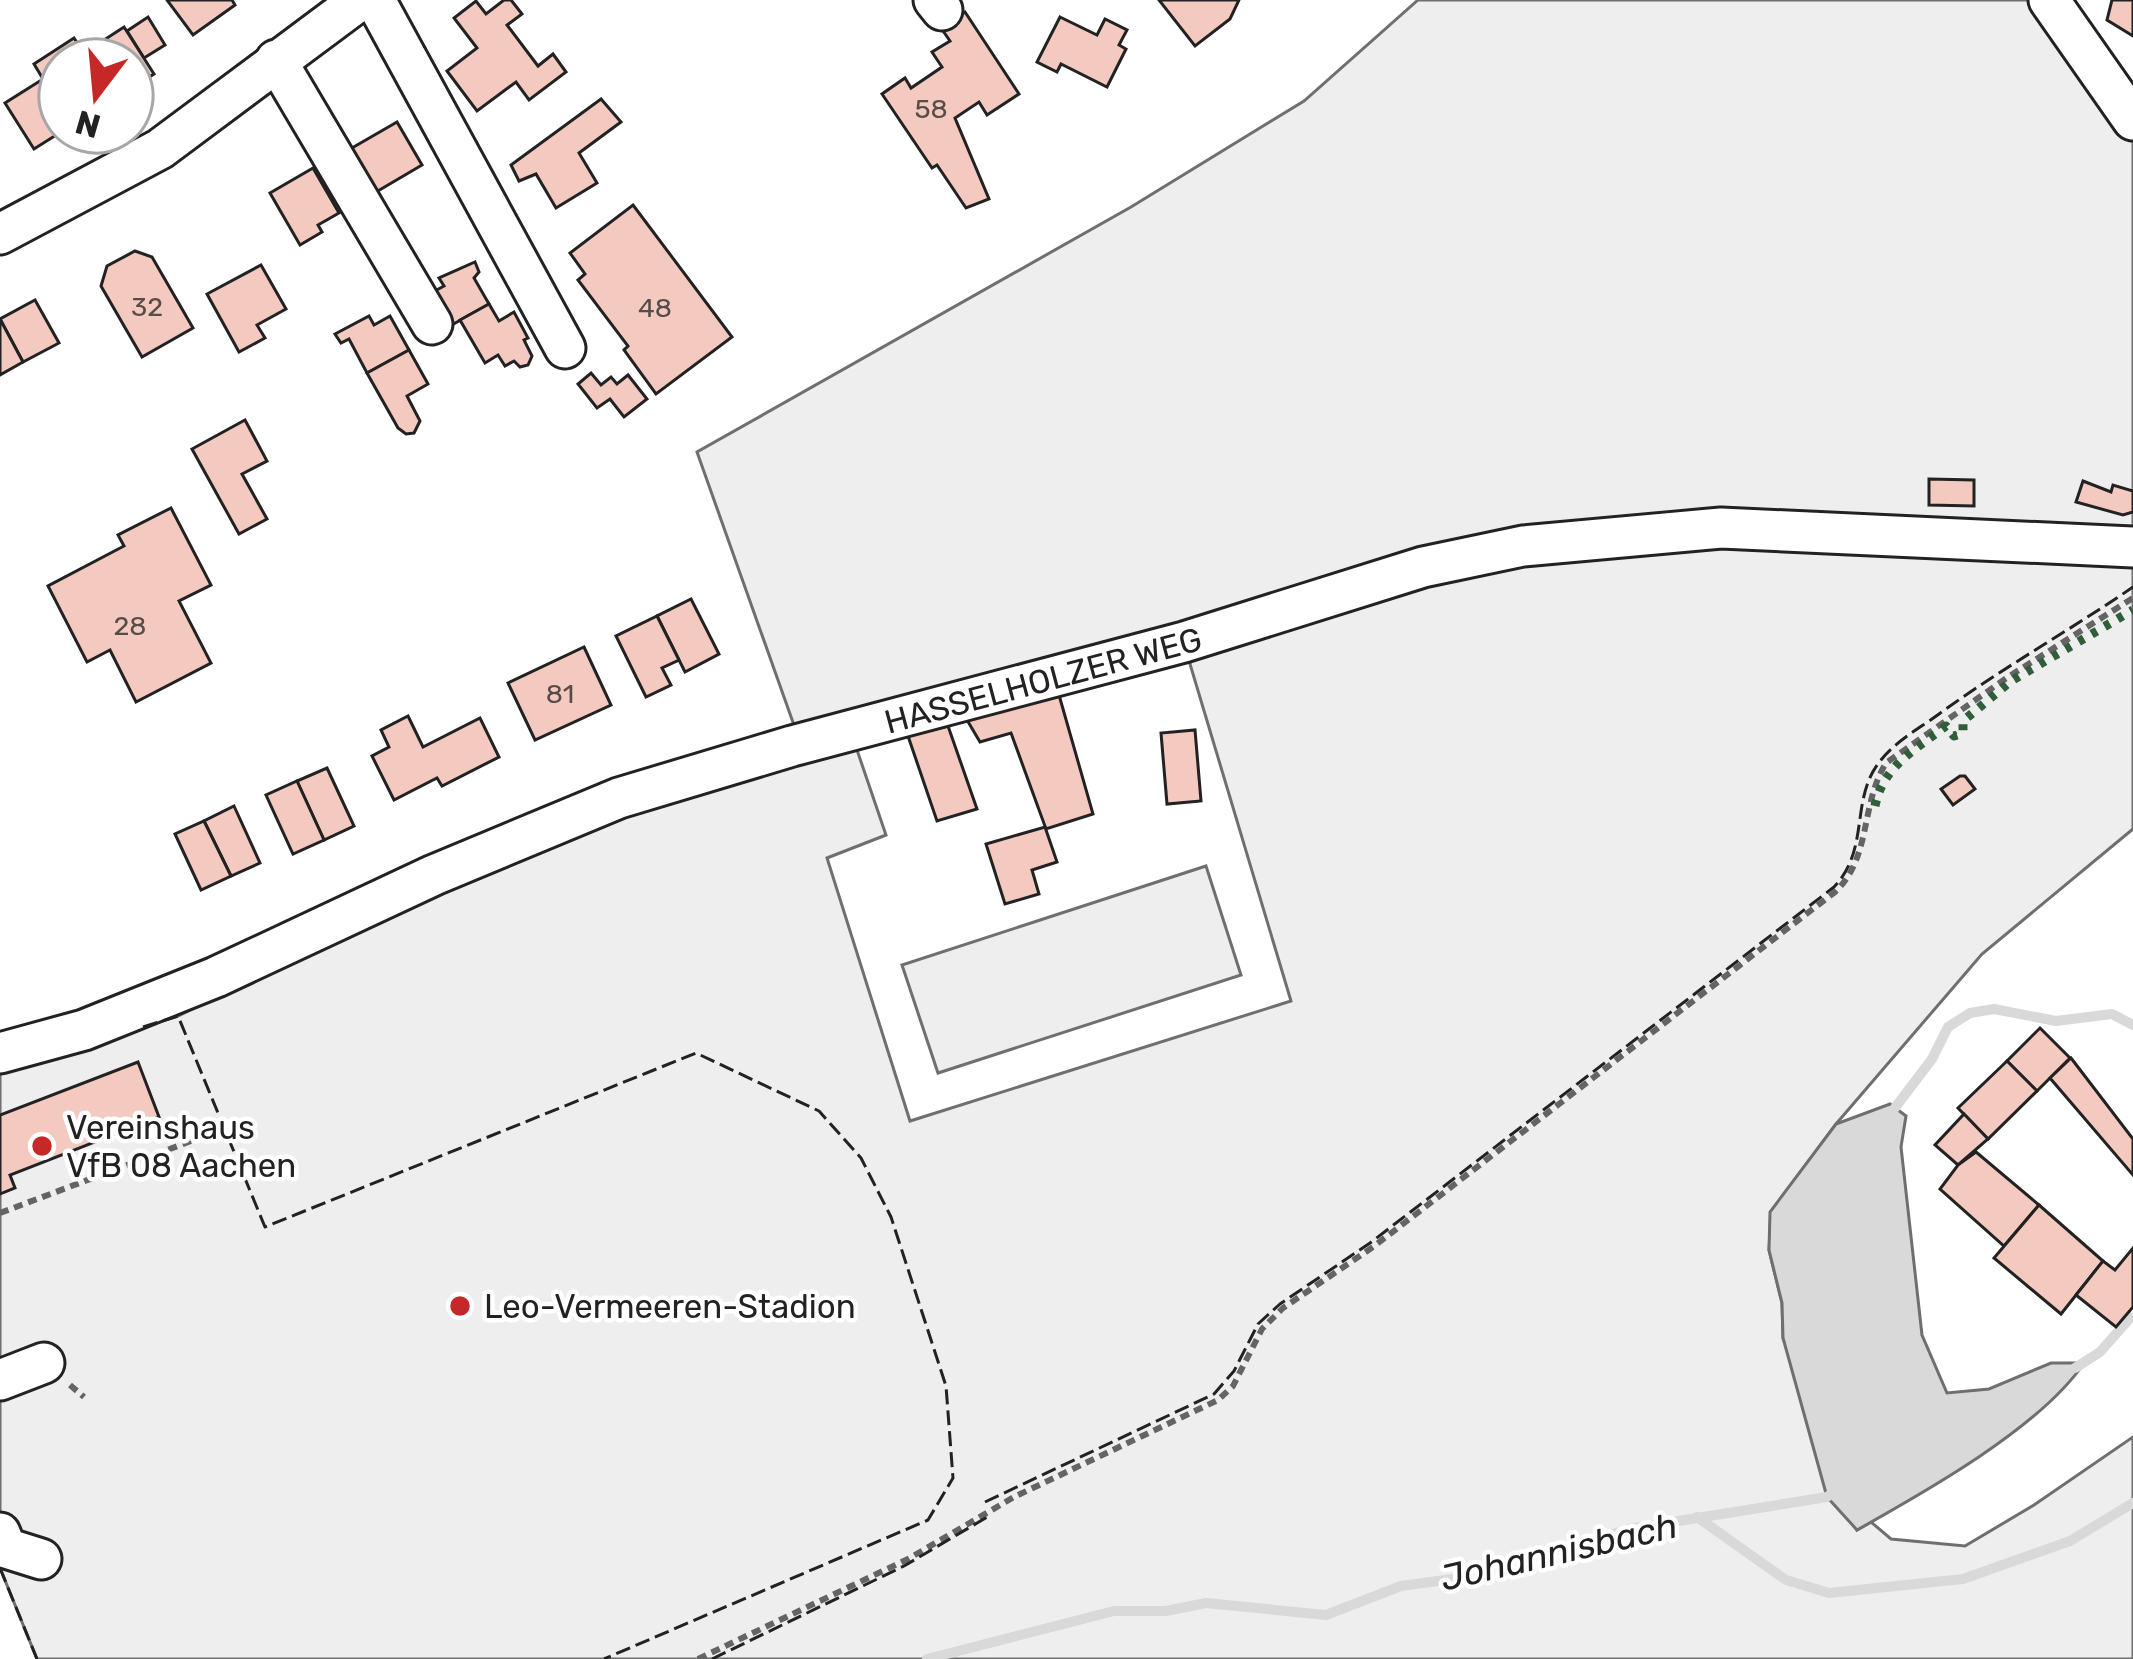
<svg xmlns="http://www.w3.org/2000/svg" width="2133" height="1659" viewBox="0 0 2133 1659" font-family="Rubik,sans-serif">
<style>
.green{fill:#eee;stroke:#6f6f6f;stroke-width:3}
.water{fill:#d9d9d9;stroke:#6f6f6f;stroke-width:3}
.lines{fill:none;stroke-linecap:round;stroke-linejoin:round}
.stream{stroke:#d9d9d9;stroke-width:10}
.building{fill:#f3c9c0;stroke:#222;stroke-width:3}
.minor-casing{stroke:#222;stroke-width:45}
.path{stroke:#646464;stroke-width:6;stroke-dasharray:9 6;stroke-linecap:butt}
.minor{stroke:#fff;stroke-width:39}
.hedge{stroke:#2f5e38;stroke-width:9;stroke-dasharray:6 9;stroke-linecap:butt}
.fence{stroke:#222;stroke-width:3;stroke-dasharray:15 6;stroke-linecap:butt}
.poi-dot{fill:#c62828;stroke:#fff;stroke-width:4.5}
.labels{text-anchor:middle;stroke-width:9;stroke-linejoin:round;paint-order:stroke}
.number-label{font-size:27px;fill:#564c4a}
.street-label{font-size:33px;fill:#222;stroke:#fff}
.poi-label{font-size:33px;fill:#222;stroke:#fff;text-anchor:start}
.water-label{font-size:36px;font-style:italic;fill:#222;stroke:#fff}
</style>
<rect width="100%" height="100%" fill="#fff"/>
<!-- green -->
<g class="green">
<polygon points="1418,0 2039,0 2133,136 2133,536 1672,514 1183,628 795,728 697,452 1131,207 1304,101"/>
<polygon points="1694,537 2133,556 2133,829 1982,954 1836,1124 1771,1212 1769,1250 1782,1303 1783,1338 1857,1530 1871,1522 1891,1539 1965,1546 2034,1505 2133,1437 2133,1659 37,1659 0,1568 0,1071 178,1016 451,880 612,819 856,747 886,835 827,858 910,1121 1291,1001 1187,654 1430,581"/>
<polygon points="1206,866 1241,975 938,1073 902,965"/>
</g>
<!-- water -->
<path class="water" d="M1890,1104l16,12 -5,31 21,188 25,58 42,-4 62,-26h33c-43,64 -159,129 -227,167l-30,-33 -44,-159 -1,-35 -13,-53 1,-38 66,-88z"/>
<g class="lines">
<!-- stream -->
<g class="stream">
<polyline points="1888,1117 1932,1059 1948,1027 1970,1013 1994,1009 2056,1021 2112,1014 2133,1025"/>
<polyline points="2075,1368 2100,1352 2130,1318 2120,1308"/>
<polyline points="1697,1517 1786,1580 1829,1593 1963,1579 2070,1541 2133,1503"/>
<polyline points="927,1659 1114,1611 1166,1611 1206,1603 1326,1615 1401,1586 1482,1575 1522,1558 1552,1553 1629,1529 1827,1497 1838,1489"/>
</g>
</g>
<!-- building -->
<g class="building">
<polygon points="167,0 232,0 235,5 193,35"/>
<polygon points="504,0 511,0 522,14 507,25 538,66 553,54 566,72 529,100 516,82 477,111 447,71 477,48 454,18 476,1 486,14"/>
<polygon points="1159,0 1239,0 1230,19 1195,46"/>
<polygon points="2112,0 2133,0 2133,36 2107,20"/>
<polygon points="965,12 1019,94 987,115 979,102 955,118 989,199 966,208 937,165 932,168 882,94 905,78 911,88 942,67 932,52 950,41 941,28"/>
<polygon points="148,17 165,45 144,58 127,31"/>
<polygon points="1060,17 1097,35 1105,19 1127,30 1119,45 1126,49 1107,87 1061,64 1057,72 1037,62"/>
<polygon points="124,27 154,74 132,88 132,60 88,60 84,53"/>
<polygon points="74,38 84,53 73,60 60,60 60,68 43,79 34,64"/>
<polygon points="43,79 60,107 61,132 34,149 5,103"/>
<polygon points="601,99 621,122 579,153 597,183 556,208 536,174 519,181 511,165"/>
<polygon points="397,122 422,165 371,195 345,152"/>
<polygon points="313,168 339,213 318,225 322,232 300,245 270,193"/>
<polygon points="633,205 732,337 656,394 624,350 628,346 578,280 585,274 570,253"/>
<polygon points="135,251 152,257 193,328 142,357 101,286 107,266"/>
<polygon points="475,262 479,272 474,278 489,304 450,326 431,293 444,286 439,278"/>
<polygon points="261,265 286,309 257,325 265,338 239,352 207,294"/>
<polygon points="35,300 59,343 23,362 0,319"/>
<polygon points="489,304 499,321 514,312 528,338 524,340 532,356 528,365 520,367 514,361 505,366 498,355 485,363 460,320"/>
<polygon points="369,316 374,325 390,316 409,350 367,373 349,339 341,343 335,334"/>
<polygon points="0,319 23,362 0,375"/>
<polygon points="409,350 428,384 407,396 420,421 414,433 406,434 398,428 367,373"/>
<polygon points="591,373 601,385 611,377 617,384 628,375 647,399 624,417 610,399 597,408 578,384"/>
<polygon points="245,420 267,461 242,474 267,519 239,534 192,449"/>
<polygon points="1929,479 1974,480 1974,506 1929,505"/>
<polygon points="2083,481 2111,492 2113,485 2133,491 2133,512 2123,515 2076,502"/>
<polygon points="171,508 211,585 179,601 211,663 136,702 110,650 87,662 48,586 124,546 118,535"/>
<polygon points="691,599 719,654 685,672 657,616"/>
<polygon points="657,616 679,660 662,668 671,685 646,697 616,636"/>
<polygon points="584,647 611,705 535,740 508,683"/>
<polygon points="1059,695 1093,814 1046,829 1011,733 980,742 967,720"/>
<polygon points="408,716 423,747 480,718 499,757 442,786 437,778 394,800 372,756 389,747 381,730"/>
<polygon points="948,726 977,809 937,821 908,736"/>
<polygon points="1195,730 1201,801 1167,804 1161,733"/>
<polygon points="327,768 354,826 324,840 297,781"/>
<polygon points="1960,776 1965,776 1975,789 1953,805 1941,789"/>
<polygon points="297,781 324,840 293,854 266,795"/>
<polygon points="234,806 260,863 231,876 204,821"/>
<polygon points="204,821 231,876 201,890 175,834"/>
<polygon points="1045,827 1057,862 1032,870 1039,894 1005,904 986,844"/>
<polygon points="2040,1028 2070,1058 2037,1091 2007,1061"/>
<polygon points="2071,1058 2133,1139 2133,1175 2050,1078"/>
<polygon points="2007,1061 2037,1091 1988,1139 1958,1108"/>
<polygon points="138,1062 159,1117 10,1175 15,1188 0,1194 0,1115"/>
<polygon points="1964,1114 1988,1139 1958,1165 1935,1145"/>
<polygon points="1976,1152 2039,1205 2004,1246 1940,1189 1958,1165"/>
<polygon points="2039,1205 2103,1261 2061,1314 1994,1258"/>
<polygon points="2133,1248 2133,1307 2116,1327 2076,1295 2103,1261 2115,1270"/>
</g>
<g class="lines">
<!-- minor casing -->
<g class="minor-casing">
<g id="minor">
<polyline points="375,0 565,348"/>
<polyline points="934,0 942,10"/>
<polyline points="2049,0 2133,120"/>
<polyline points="276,60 432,324"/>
<polyline points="0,234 160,149 360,0"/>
<polyline points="0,1053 84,1030 216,977 434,875 619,798 792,746 1184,642 1423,567 1523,546 1721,528 2133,547"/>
<polyline points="0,1380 44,1363"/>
<polyline points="0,1533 6,1548 41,1559"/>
</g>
</g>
<!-- path -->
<g class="path">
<polyline points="0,1213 191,1141"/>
<polyline points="70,1385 84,1397"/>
<path d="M698,1659l210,-100 106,-62 204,-97 15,-14 29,-57 21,-21 90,-61 462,-355c37,-35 25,-87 51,-129l122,-86 125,-79"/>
</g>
<!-- minor -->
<use href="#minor" class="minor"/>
<!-- hedge -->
<path class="hedge" d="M1875,806c8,-40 40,-56 71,-80l8,10 9,-3v-12l48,-40 122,-71"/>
<!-- fence -->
<g class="fence">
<polyline points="143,1027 178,1016 265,1227 696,1053 819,1111 861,1158 891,1217 946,1386 953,1478 928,1520 604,1659"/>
<path d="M985,1502l229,-108 20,-23 24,-47 22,-20 90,-61 464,-356c37,-39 15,-89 47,-127 15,-19 39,-32 58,-46 63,-46 130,-83 194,-127"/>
<polyline points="0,1568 37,1659"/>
<polyline points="712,1659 904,1566 989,1516"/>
</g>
</g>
<!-- markers -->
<g class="poi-dot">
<circle cx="42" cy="1146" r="12"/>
<circle cx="460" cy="1306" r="12"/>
</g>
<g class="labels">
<!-- number labels -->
<g class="number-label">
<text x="931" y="118">58</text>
<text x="147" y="316">32</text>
<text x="655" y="317">48</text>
<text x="130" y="635">28</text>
<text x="560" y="703">81</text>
</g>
<!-- street labels -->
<g class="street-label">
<text transform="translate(1043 680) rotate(-15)" y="12">HASSELHOLZER WEG</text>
</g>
<!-- poi labels -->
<g class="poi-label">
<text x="66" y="1139">Vereinshaus<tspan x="66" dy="38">VfB 08 Aachen</tspan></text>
<text x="484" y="1318">Leo-Vermeeren-Stadion</text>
</g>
<!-- water labels -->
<g class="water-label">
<text transform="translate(1559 1551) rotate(-13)" y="13">Johannisbach</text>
</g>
</g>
<!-- north arrow -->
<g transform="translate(96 96) rotate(196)"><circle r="57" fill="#ffffff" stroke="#a7a7a7" stroke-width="3"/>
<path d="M0-9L21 45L0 30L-21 45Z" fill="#c62828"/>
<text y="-18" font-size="33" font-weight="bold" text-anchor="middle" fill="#222222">N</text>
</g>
</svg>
